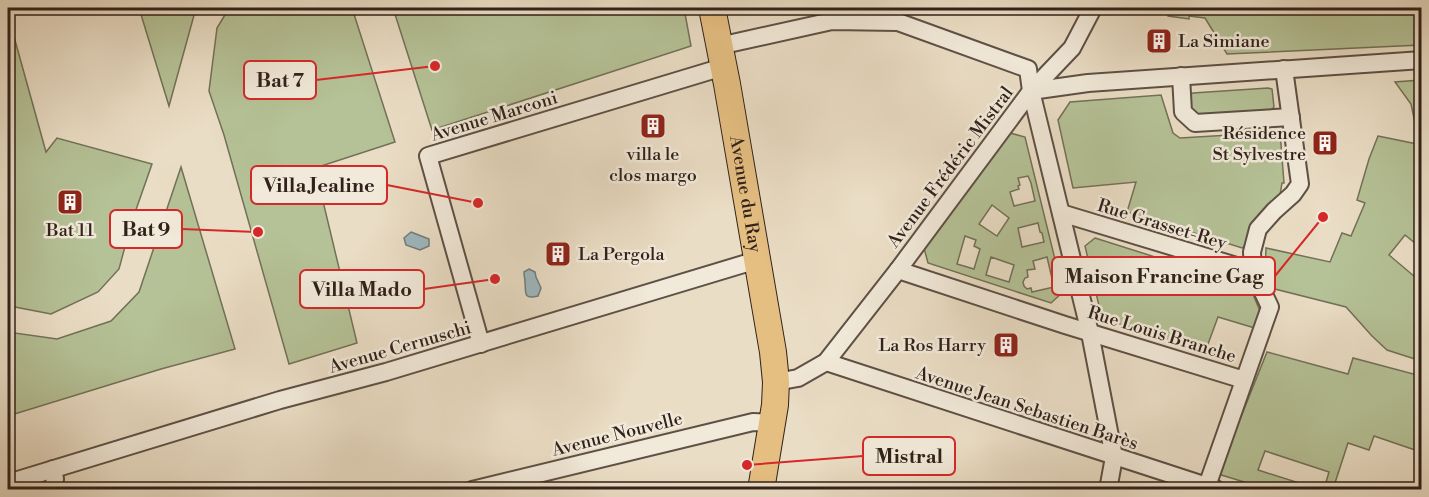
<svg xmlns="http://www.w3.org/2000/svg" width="1429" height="497" viewBox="0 0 1429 497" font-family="'Libre Bodoni',serif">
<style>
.green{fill:#b5c196;stroke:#727158;stroke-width:1.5;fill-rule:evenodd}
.water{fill:#9eb8c0;stroke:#727c7e;stroke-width:1.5}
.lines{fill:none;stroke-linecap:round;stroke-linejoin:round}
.street-casing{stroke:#5e5045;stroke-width:20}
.primary-casing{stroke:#30211a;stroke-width:28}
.street{stroke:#f1e9d9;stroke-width:16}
.primary{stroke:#e5be82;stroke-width:26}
.labels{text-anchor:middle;stroke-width:5;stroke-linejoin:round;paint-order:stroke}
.poi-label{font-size:18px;fill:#30211a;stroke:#f1e9d9;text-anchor:start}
.street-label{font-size:18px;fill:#30211a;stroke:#f1e9d9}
.leader{fill:none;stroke:#d62828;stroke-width:2}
.callout-dot{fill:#d62828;stroke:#f1e9d9;stroke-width:2}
.callout{fill:#f1e9d9;stroke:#d62828;stroke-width:2}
.callout-label{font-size:20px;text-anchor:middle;font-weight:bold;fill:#30211a}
</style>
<rect width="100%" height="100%" fill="#eaddc5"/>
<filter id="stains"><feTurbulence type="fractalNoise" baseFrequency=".00333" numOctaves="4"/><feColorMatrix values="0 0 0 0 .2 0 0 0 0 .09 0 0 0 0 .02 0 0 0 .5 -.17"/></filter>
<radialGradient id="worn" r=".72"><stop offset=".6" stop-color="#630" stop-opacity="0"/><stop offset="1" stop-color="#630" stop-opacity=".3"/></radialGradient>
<!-- green -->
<g class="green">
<polygon points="139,8 196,8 169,106"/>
<polygon points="229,8 352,8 395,142 315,168 357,343 289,364 224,135 209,91 217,28"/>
<polygon points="393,8 684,8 691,46 432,130"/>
<polygon points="1168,8 1421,8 1421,45 1227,54 1205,18 1189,16 1189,19 1168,16"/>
<polygon points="8,15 46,152 57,138 152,164 131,224 119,269 98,292 51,314 15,307 8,300"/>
<polygon points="1421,80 1422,80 1421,141 1418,137 1411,104 1395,82"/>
<polygon points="1268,88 1272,89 1274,107 1270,111 1195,115 1190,111 1189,96 1193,93"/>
<polygon points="1161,95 1173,133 1180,138 1280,132 1284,183 1282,183 1280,195 1246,245 1242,248 1127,212 1136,182 1073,188 1058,120 1070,102"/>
<path d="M1010,133l15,4 38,155 -12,11 -123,-40 -4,-15zM1028,176l3,7 4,18 -21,5 -4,-14 9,-3 -1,-3 2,-1 -2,-7zM992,205l17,13 -12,18 -18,-12zM1038,223l2,9 2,1 2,9 -22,5 -4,-19zM965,236l11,4 -2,6 6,3 -6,20 -17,-5zM991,257l23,8 -5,17 -23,-7zM1047,257l7,30 -22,5 -1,-4 -4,1 -3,-3 -1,-4 2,-4 3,-1 -1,-7 8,-1 -2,-8z"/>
<polygon points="1378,136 1417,144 1421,152 1421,248 1405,235 1389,255 1421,282 1421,361 1387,350 1372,336 1346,307 1271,288 1265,272 1266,248 1330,262 1342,233 1351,236 1365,203 1357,200 1369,159"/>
<polygon points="181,167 235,349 161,369 8,416 8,332 57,339 111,321 139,292"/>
<polygon points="1095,238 1250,287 1262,316 1258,329 1218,317 1205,352 1110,321 1100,310 1085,246"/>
<polygon points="1267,352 1348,374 1353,358 1421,376 1421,421 1415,450 1374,436 1369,450 1348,443 1333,489 1324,489 1329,472 1265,451 1258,470 1318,489 1267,489 1218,474"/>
</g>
<!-- water -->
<g class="water">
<polygon points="411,232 429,239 429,246 420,250 406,245 404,238"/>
<path d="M529,269l6,3 1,5 5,11 -3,8c-15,4 -12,-3 -13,-14 0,-3 -1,-6 -1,-10z"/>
</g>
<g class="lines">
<!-- street casing -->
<g class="street-casing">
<g id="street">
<polyline points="719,46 832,21 898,22 1028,69 1031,91 1090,333 1114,457 1108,490"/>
<polyline points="1181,76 1183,112 1195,123 1291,117"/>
<polyline points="1031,91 1088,83 1422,60"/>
<polyline points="1061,213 1253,271"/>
<polyline points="898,270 1065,325 1244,380"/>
<polyline points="481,344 428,156 723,67"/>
<polyline points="826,362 1216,489"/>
<polyline points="776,382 798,378 826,362 898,270 1031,91 1072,48 1093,8"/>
<polyline points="53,469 55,479 53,490"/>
<polyline points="8,483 280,400 386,372 757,260"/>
<polyline points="1207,486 1270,307 1253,271 1252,252 1258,229 1274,211 1293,194 1300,184 1284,69"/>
<polyline points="472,490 753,422 772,423"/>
</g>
</g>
<!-- primary casing -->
<g class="primary-casing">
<g id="primary">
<path id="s1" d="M712,8l15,76 46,268 3,30 -1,23 -14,85"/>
</g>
</g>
<!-- street -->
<use href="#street" class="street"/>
<!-- primary -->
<use href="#primary" class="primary"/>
</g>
<!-- icons -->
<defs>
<g id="building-square" transform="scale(1.35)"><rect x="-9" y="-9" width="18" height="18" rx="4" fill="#8f2418" stroke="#f1e9d9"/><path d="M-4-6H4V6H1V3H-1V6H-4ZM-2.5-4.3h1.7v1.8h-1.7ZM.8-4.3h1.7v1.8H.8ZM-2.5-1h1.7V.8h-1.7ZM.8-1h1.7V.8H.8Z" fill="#fff"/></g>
</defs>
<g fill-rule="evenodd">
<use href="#building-square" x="1159" y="41"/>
<use href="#building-square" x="653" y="126"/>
<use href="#building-square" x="1325" y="143"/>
<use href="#building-square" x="70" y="202"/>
<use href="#building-square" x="558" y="254"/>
<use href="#building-square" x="1006" y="345"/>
</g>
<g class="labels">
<!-- poi labels -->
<g class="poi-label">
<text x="1178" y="47">La Simiane</text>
<text x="1306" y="139" text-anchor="end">Résidence<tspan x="1306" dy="21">St Sylvestre</tspan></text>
<text x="653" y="160" text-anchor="middle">villa le<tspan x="653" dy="21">clos margo</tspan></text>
<text x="70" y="236" text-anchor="middle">Bat 11</text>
<text x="578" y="260">La Pergola</text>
<text x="986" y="351" text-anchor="end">La Ros Harry</text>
</g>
<!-- street labels -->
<g class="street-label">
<text transform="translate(494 116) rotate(-17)" y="6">Avenue Marconi</text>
<text transform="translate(950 167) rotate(-53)" y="6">Avenue Frédéric Mistral</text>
<text dy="6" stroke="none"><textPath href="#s1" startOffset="189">Avenue du Ray</textPath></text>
<text transform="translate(1162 224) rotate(17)" y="6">Rue Grasset-Rey</text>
<text transform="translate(1162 334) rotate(17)" y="6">Rue Louis Branche</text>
<text transform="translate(400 347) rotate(-16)" y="6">Avenue Cernuschi</text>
<text transform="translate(1027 408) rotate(18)" y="6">Avenue Jean Sebastien Barès</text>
<text transform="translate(617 434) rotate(-14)" y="6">Avenue Nouvelle</text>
</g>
</g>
<!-- callouts -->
<path class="leader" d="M435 66L316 80M478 203L387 185M258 232L182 229M1323 217L1275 276M495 279L424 289M747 465L863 456"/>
<g class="callout-dot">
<circle cx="435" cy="66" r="6"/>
<circle cx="478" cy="203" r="6"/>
<circle cx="258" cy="232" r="6"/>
<circle cx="1323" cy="217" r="6"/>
<circle cx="495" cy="279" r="6"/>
<circle cx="747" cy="465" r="6"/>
</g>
<g class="callout">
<rect x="244" y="61" width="72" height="38" rx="6"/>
<rect x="251" y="166" width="136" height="38" rx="6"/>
<rect x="110" y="210" width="72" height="38" rx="6"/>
<rect x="1052" y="257" width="223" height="38" rx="6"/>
<rect x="300" y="270" width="124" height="38" rx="6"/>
<rect x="863" y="437" width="92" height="38" rx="6"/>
</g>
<g class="callout-label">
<text x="280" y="87">Bat 7</text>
<text x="319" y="192">Villa Jealine</text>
<text x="146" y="236">Bat 9</text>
<text x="1164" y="283">Maison Francine Gag</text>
<text x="362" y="296">Villa Mado</text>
<text x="909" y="463">Mistral</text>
</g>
<!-- margin -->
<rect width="1429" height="497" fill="none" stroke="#eaddc5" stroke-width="30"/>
<rect x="9" y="9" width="1411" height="479" fill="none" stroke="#30211a" stroke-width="3"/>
<rect x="15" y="15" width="1399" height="467" fill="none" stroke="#30211a" stroke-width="1.5"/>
<rect width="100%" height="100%" filter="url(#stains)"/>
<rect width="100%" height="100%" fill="url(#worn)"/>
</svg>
